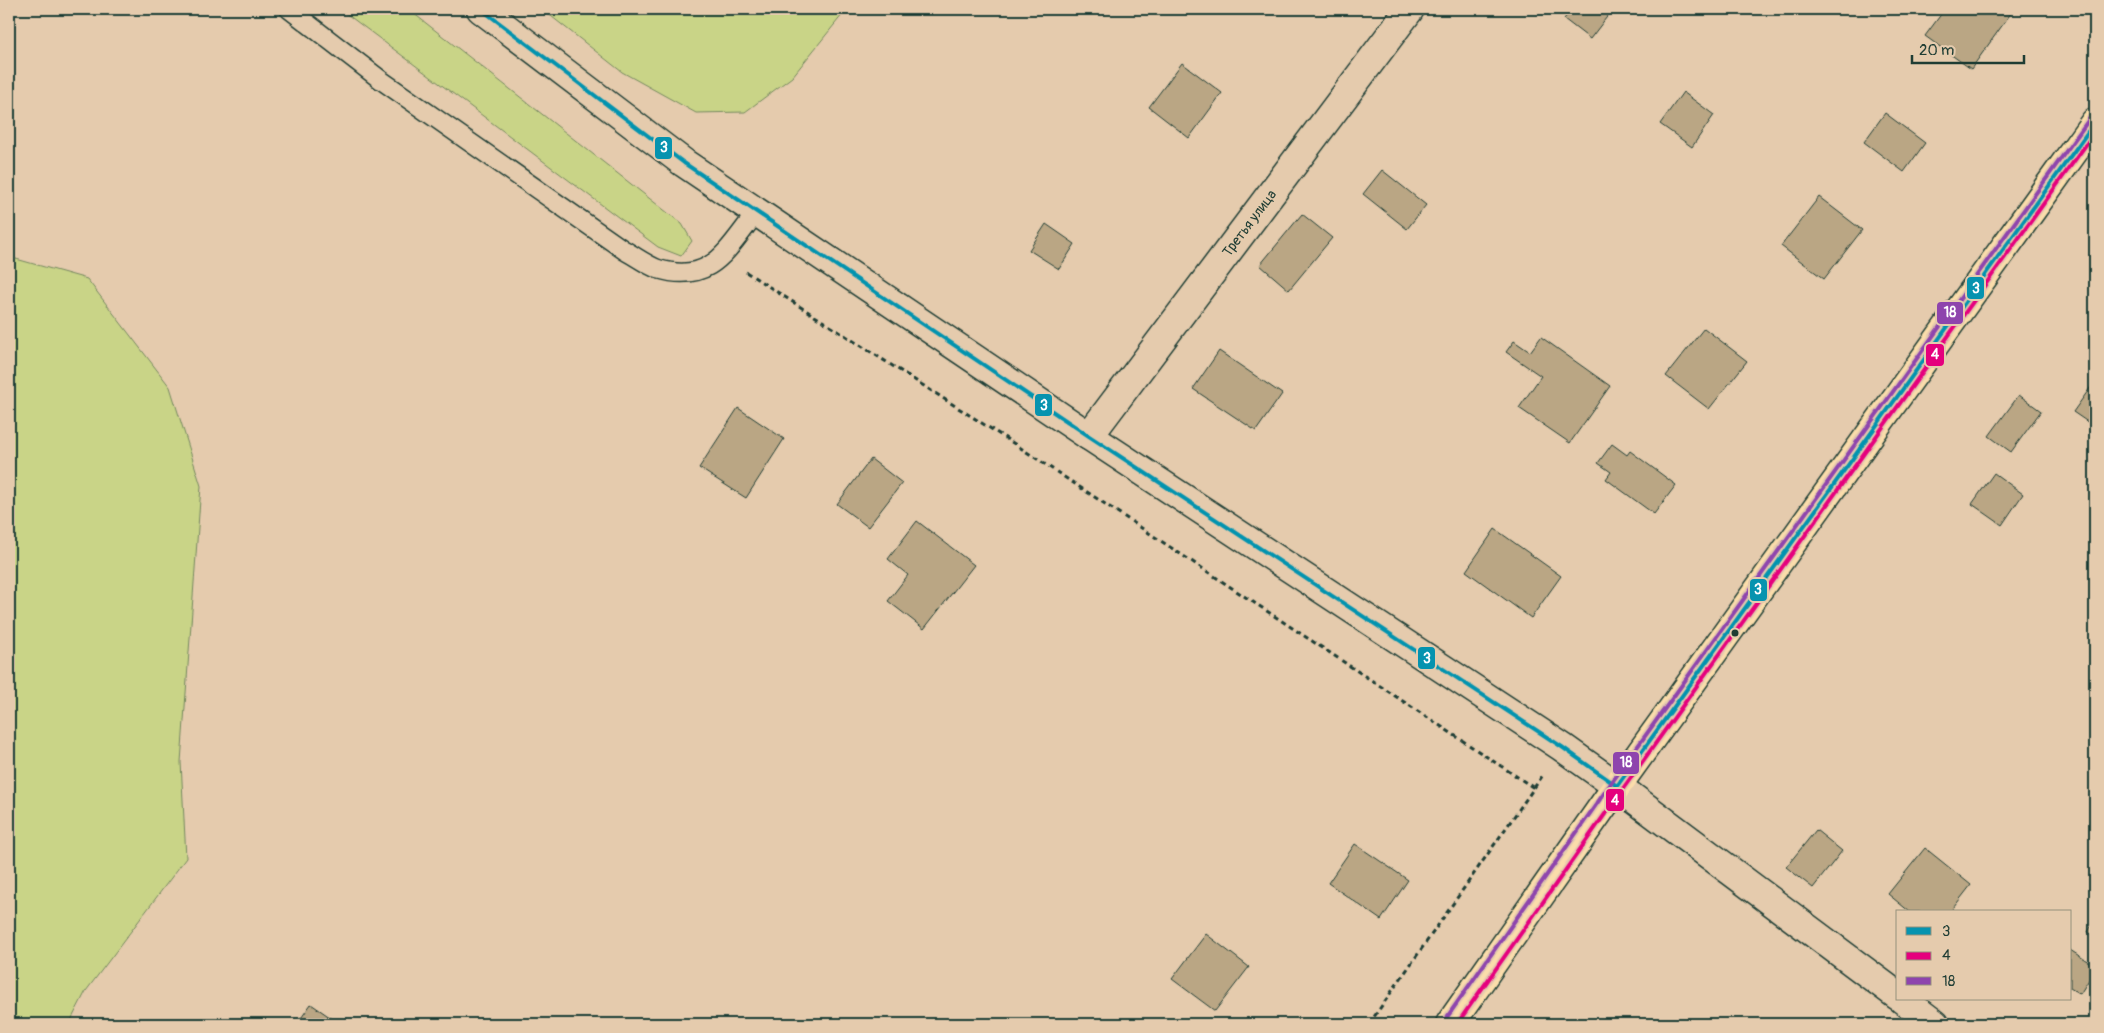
<svg xmlns="http://www.w3.org/2000/svg" width="2104" height="1033" viewBox="0 0 2104 1033" font-family="Pangolin,sans-serif">
<style>
.green{fill:#c9d487;stroke:#74885e}
.building{fill:#baa684;stroke:#1f3d34}
.lines{fill:none;stroke-linecap:round;stroke-linejoin:round}
.service-casing{stroke:#1f3d34;stroke-width:21}
.minor-casing{stroke:#1f3d34;stroke-width:31}
.tertiary-casing{stroke:#1f3d34;stroke-width:31}
.primary-casing{stroke:#1f3d34;stroke-width:31}
.path{stroke:#1f3d34;stroke-width:3;stroke-dasharray:5 4;stroke-linecap:butt}
.service{stroke:#e5cbad;stroke-width:18}
.minor{stroke:#e5cbad;stroke-width:28}
.tertiary{stroke:#e5cbad;stroke-width:28}
.primary{stroke:#fbddab;stroke-width:28}
.bus-1-casing{stroke:#e5cbad;stroke-width:8}
.bus-2-casing{stroke:#e5cbad;stroke-width:8}
.bus-3-casing{stroke:#e5cbad;stroke-width:8}
.bus-1{stroke:#0693af;stroke-width:4}
.bus-2{stroke:#e5007d;stroke-width:4}
.bus-3{stroke:#8e44ad;stroke-width:4}
.bus-dot{fill:#1f3d34;stroke:#e5cbad;stroke-width:2}
.labels{text-anchor:middle;stroke-width:4;stroke-linejoin:round;paint-order:stroke}
.street-label{font-size:14px;fill:#1f3d34;stroke:#e5cbad}
.line-badge{stroke:#e5cbad;stroke-width:2}
.badge-label{font-size:14px;text-anchor:middle;font-weight:bold;fill:#fff}
</style>
<rect width="100%" height="100%" fill="#e5cbad"/>
<filter id="ink" filterUnits="userSpaceOnUse"><feTurbulence type="fractalNoise" baseFrequency=".02" numOctaves="2"/><feDisplacementMap in="SourceGraphic" scale="10" xChannelSelector="R" yChannelSelector="G"/><feConvolveMatrix kernelMatrix="1 2 1 2 8 2 1 2 1" color-interpolation-filters="sRGB"/></filter>
<g filter="url(#ink)">
<!-- green -->
<g class="green">
<polygon points="340,9 408,9 682,224 692,241 681,256 658,247"/>
<polygon points="542,9 847,9 792,77 745,112 696,113 622,72"/>
<polygon points="9,257 87,279 170,387 201,486 181,762 186,858 86,991 69,1024 9,1024"/>
</g>
<!-- building -->
<g class="building">
<polygon points="1572,9 1613,9 1590,39 1564,19"/>
<polygon points="1945,9 2014,9 1971,69 1925,36"/>
<polygon points="1182,63 1222,93 1189,138 1149,107"/>
<polygon points="1683,92 1714,115 1692,147 1660,124"/>
<polygon points="1885,113 1925,143 1904,172 1864,142"/>
<polygon points="1382,170 1426,205 1407,229 1363,194"/>
<polygon points="1819,197 1862,230 1824,279 1781,246"/>
<polygon points="1302,214 1332,238 1289,290 1260,265"/>
<polygon points="1046,224 1075,244 1059,269 1029,250"/>
<polygon points="1704,328 1747,361 1709,409 1666,376"/>
<polygon points="1541,337 1610,386 1570,443 1519,408 1541,376 1506,352 1514,341 1530,352"/>
<polygon points="1219,351 1282,394 1256,431 1193,389"/>
<polygon points="2095,381 2095,427 2073,412"/>
<polygon points="2019,395 2041,411 2011,452 1989,436"/>
<polygon points="738,408 784,439 746,498 699,468"/>
<polygon points="1612,444 1627,455 1630,451 1676,485 1654,514 1606,479 1611,472 1598,463"/>
<polygon points="871,459 902,483 868,527 837,504"/>
<polygon points="1994,473 2023,494 2002,525 1972,504"/>
<polygon points="917,521 974,565 924,629 888,601 908,575 888,559"/>
<polygon points="1495,529 1561,576 1531,618 1466,571"/>
<polygon points="1816,830 1842,851 1813,888 1786,867"/>
<polygon points="1355,844 1408,880 1381,920 1328,883"/>
<polygon points="1925,848 1971,885 1950,912 1910,912 1888,894"/>
<polygon points="2095,919 2095,936 2088,932"/>
<polygon points="1206,934 1249,967 1215,1011 1172,979"/>
<polygon points="2070,950 2095,966 2095,970 2080,994 2070,988"/>
<polygon points="311,1004 340,1024 297,1024"/>
</g>
<g class="lines">
<!-- service casing -->
<g class="service-casing">
<path id="service" d="M289,9l92,71 243,170c11,6 23,15 34,19 54,16 69,-20 99,-57"/>
</g>
<!-- minor casing -->
<g class="minor-casing">
<g id="minor">
<polyline points="1089,436 1410,9"/>
<polyline points="1617,786 1898,996"/>
<polyline points="1902,999 1935,1024"/>
</g>
</g>
<!-- tertiary casing -->
<g class="tertiary-casing">
<polyline id="tertiary" points="481,9 684,163 1089,436 1562,747 1617,786"/>
</g>
<!-- primary casing -->
<g class="primary-casing">
<polyline id="primary" points="1450,1024 1617,786 2095,122"/>
</g>
<!-- path -->
<g class="path">
<polyline points="746,272 1013,443 1534,788"/>
<polyline points="1369,1024 1543,775"/>
</g>
<!-- service -->
<use href="#service" class="service"/>
<!-- minor -->
<use href="#minor" class="minor"/>
<!-- tertiary -->
<use href="#tertiary" class="tertiary"/>
<!-- primary -->
<use href="#primary" class="primary"/>
<!-- bus-1 casing -->
<g class="bus-1-casing">
<g id="bus-1">
<polyline points="481,9 684,163 1089,436 1562,747 1617,786"/>
<polyline points="1617,786 2095,122"/>
</g>
</g>
<!-- bus-2 casing -->
<g class="bus-2-casing">
<polyline id="bus-2" points="1457,1024 1622,790 2095,132"/>
</g>
<!-- bus-3 casing -->
<g class="bus-3-casing">
<polyline id="bus-3" points="1445,1020 1612,782 2090,118"/>
</g>
<!-- bus-1 -->
<use href="#bus-1" class="bus-1"/>
<!-- bus-2 -->
<use href="#bus-2" class="bus-2"/>
<!-- bus-3 -->
<use href="#bus-3" class="bus-3"/>
</g>
</g>
<!-- markers -->
<circle class="bus-dot" cx="1735" cy="633" r="4.5"/>
<g class="labels">
<!-- street labels -->
<g class="street-label">
<text transform="translate(1249 223) rotate(-53)" y="5">Третья улица</text>
</g>
</g>
<g class="line-badge">
<rect x="654" y="136" width="19" height="24" rx="5" fill="#0693af"/>
<rect x="1966" y="276" width="19" height="24" rx="5" fill="#0693af"/>
<rect x="1936" y="301" width="28" height="24" rx="5" fill="#8e44ad"/>
<rect x="1925" y="343" width="20" height="24" rx="5" fill="#e5007d"/>
<rect x="1034" y="393" width="19" height="24" rx="5" fill="#0693af"/>
<rect x="1749" y="578" width="19" height="24" rx="5" fill="#0693af"/>
<rect x="1417" y="646" width="19" height="24" rx="5" fill="#0693af"/>
<rect x="1612" y="751" width="28" height="24" rx="5" fill="#8e44ad"/>
<rect x="1605" y="788" width="20" height="24" rx="5" fill="#e5007d"/>
</g>
<g class="badge-label">
<text x="664" y="152">3</text>
<text x="1976" y="293">3</text>
<text x="1950" y="317">18</text>
<text x="1935" y="359">4</text>
<text x="1044" y="410">3</text>
<text x="1758" y="594">3</text>
<text x="1427" y="663">3</text>
<text x="1626" y="767">18</text>
<text x="1615" y="805">4</text>
</g>
<!-- margin -->
<rect width="2104" height="1033" fill="none" stroke="#e5cbad" stroke-width="30"/>
<rect x="15" y="15" width="2074" height="1003" fill="none" stroke="#1f3d34" stroke-width="2" filter="url(#ink)"/>
<!-- legend -->
<rect x="1896" y="910" width="175" height="90" fill="#e5cbad" stroke="#96927d"/>
<rect x="1906" y="927" width="25" height="8" fill="#0693af" stroke="#96927d"/>
<text x="1942" y="936" font-size="15" fill="#1f3d34">3</text>
<rect x="1906" y="952" width="25" height="8" fill="#e5007d" stroke="#96927d"/>
<text x="1942" y="960" font-size="15" fill="#1f3d34">4</text>
<rect x="1906" y="977" width="25" height="8" fill="#8e44ad" stroke="#96927d"/>
<text x="1942" y="986" font-size="15" fill="#1f3d34">18</text>
<!-- scale -->
<path d="M1912 55v8h112v-8" fill="none" stroke="#1f3d34" stroke-width="2.5"/>
<text x="1919" y="55" font-size="15" fill="#1f3d34" stroke="#e5cbad" stroke-width="4" paint-order="stroke">20 m</text>
</svg>
